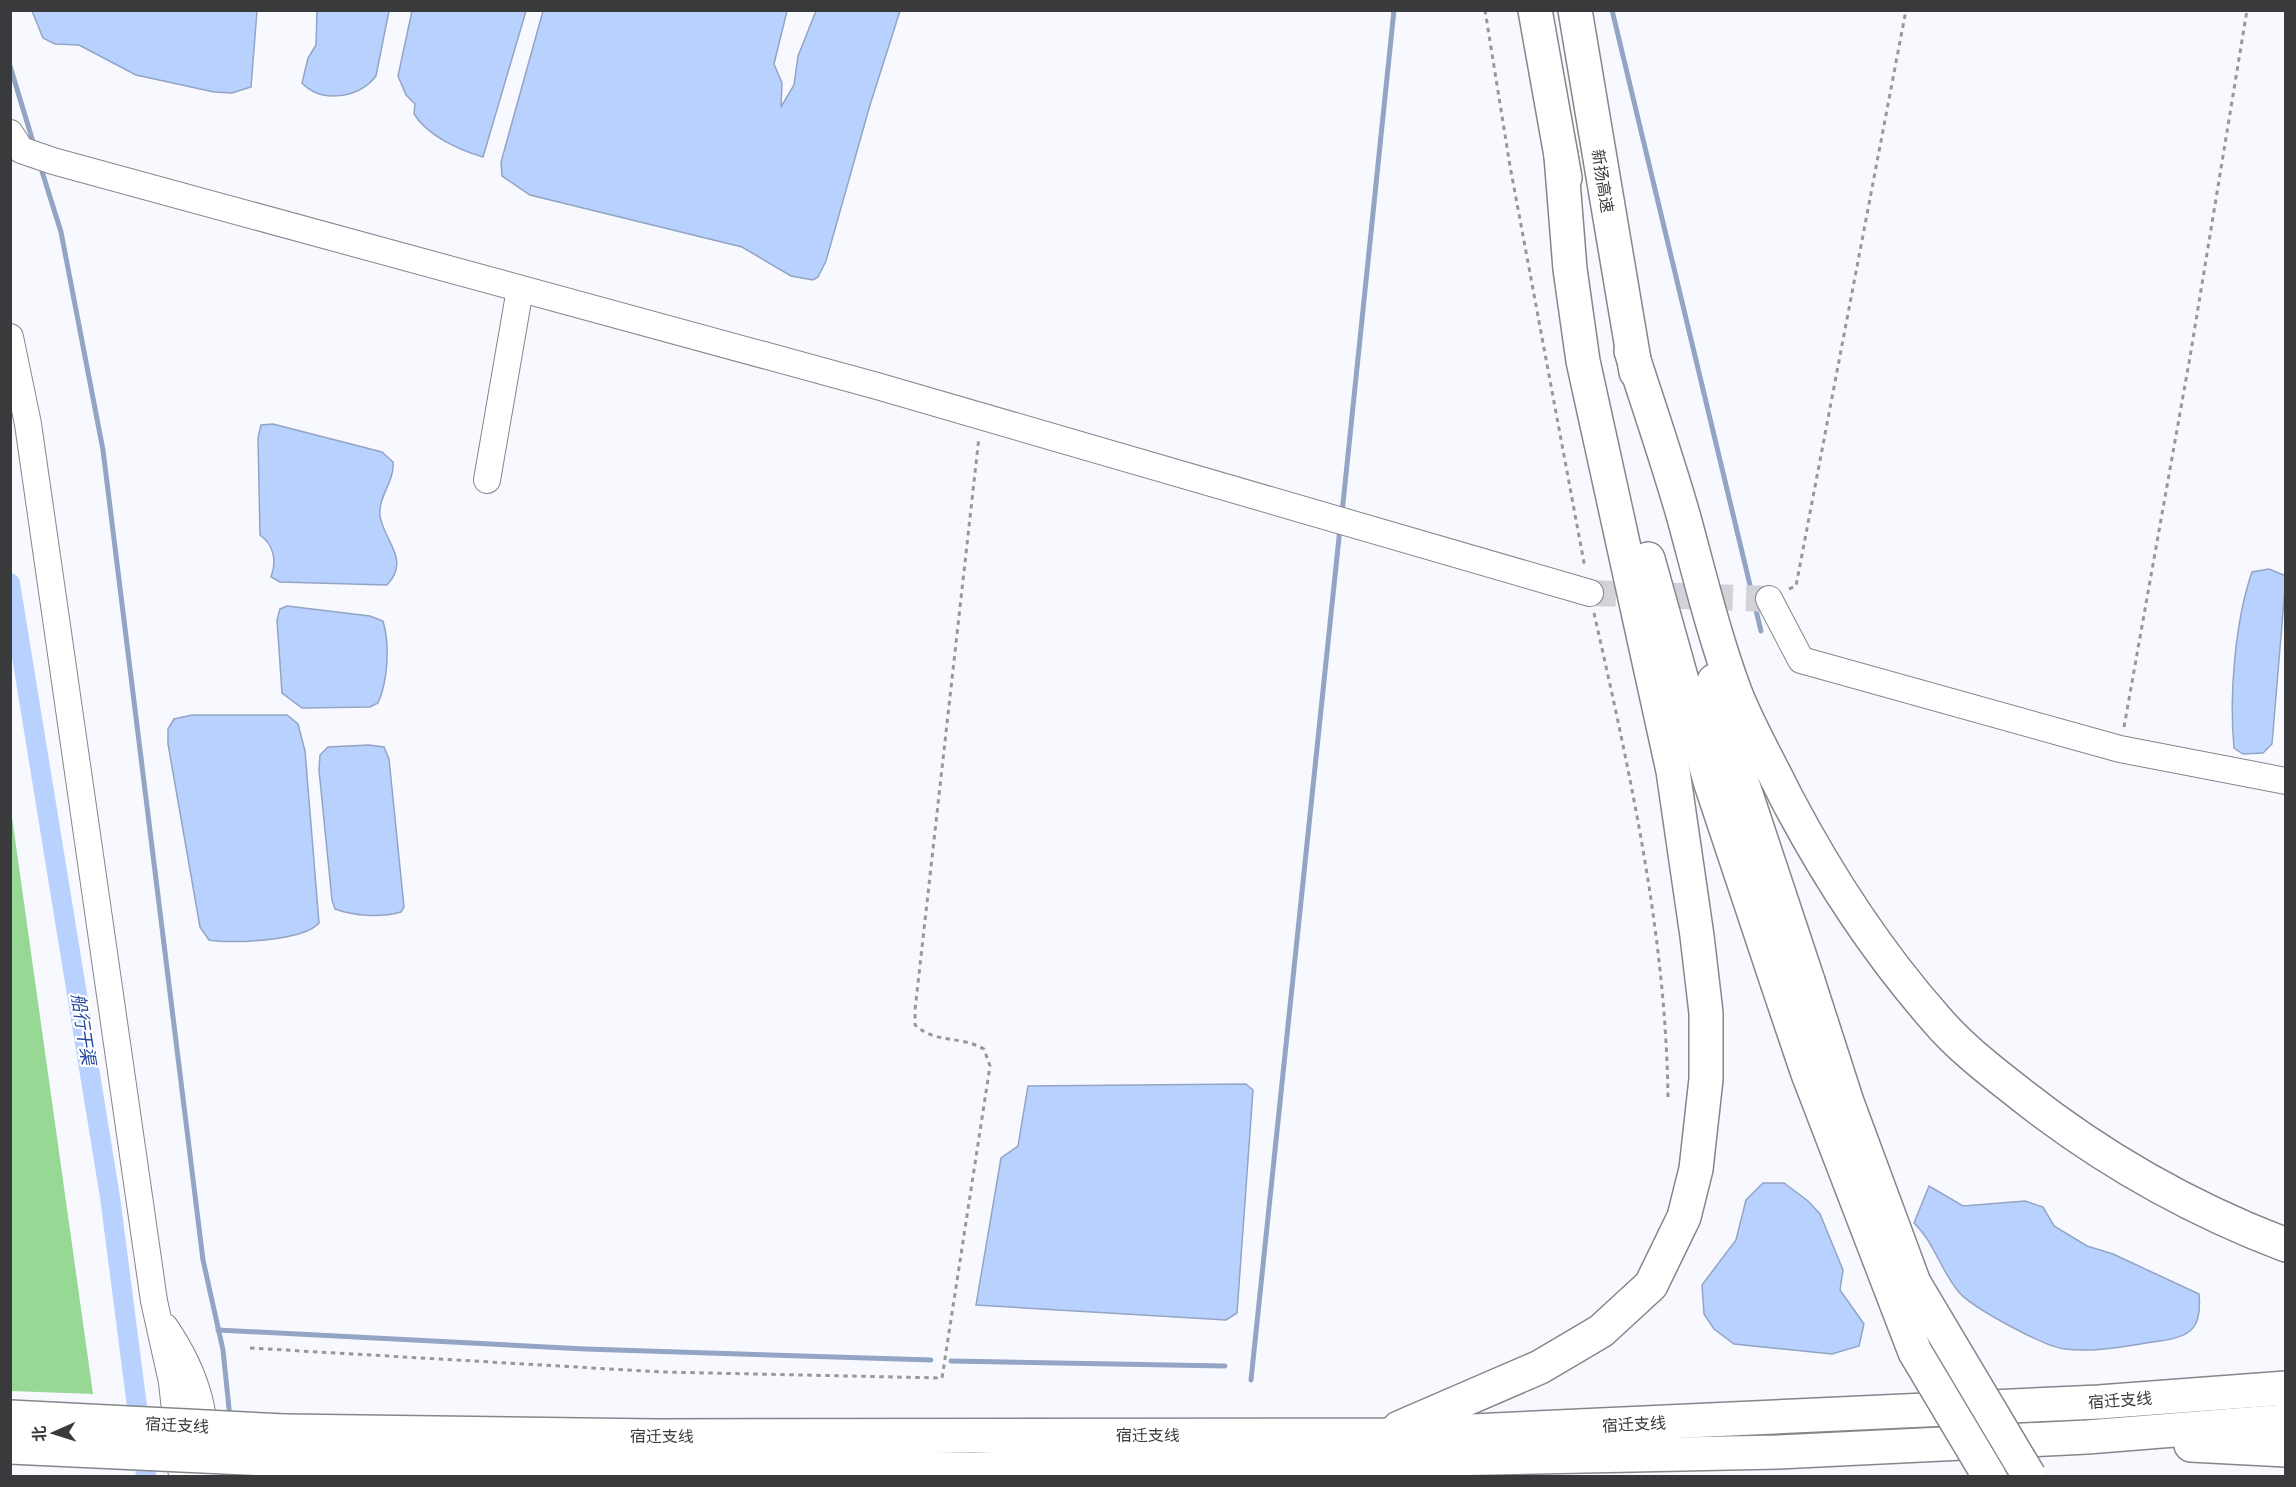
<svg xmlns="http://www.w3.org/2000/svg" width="2296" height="1487" viewBox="0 0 2296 1487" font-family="'Asap Condensed','Noto Sans SC',sans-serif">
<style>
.forest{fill:#97d895}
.water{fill:#b9d1fe;stroke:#93a4c4;stroke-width:1.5}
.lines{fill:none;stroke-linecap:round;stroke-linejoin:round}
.stream{stroke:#93a4c4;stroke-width:5}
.canal{stroke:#b9d1fe;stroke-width:20}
.minor-tunnel{stroke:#d2d3d8;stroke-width:26;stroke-dasharray:26 13;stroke-linecap:butt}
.minor-casing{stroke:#84868c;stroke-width:28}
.highway-casing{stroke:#84868c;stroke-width:36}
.path{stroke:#97989c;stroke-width:3;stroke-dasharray:4.5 4.5;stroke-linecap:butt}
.minor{stroke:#fff;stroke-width:26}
.highway{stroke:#fff;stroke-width:33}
.highway-bridge-casing{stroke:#84868c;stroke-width:36;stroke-linecap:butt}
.highway-bridge{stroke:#fff;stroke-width:33}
.labels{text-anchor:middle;stroke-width:4.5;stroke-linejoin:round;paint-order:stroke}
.street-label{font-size:16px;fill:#393a3c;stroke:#fff}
.water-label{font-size:18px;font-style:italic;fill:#23489c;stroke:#fff}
</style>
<rect width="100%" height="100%" fill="#f8f9ff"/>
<!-- forest -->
<polygon class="forest" points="10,810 11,810 93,1394 11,1391"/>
<!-- water -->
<g class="water">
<polygon points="32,11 257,11 251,87 232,93 214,92 136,75 79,45 55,44 43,38"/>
<path d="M317,11h72l-13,65c-17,22 -54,28 -74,7l6,-25 8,-13z"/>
<path d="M412,11h114l-43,146c-24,-7 -55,-21 -69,-43l1,-10 -9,-9 -8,-19z"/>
<polygon points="543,11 787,11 774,64 782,83 781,107 794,85 798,56 816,11 900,11 870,105 826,261 818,277 813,280 791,276 742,247 530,195 502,176 501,162"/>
<path d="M273,424l109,28 11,10c2,19 -15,34 -13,54 4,25 31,44 7,69l-107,-3 -9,-5c6,-16 3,-32 -11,-42l-2,-97 3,-13z"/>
<path d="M2269,569l17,7 -14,168 -9,9 -20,1 -9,-6c-5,-52 1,-127 18,-176z"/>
<path d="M287,606l83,10 13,5c7,23 5,60 -5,82l-8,4 -68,1 -20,-15 -5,-73 3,-11z"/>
<path d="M192,715h95l11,9 7,27 14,172c-15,18 -88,21 -110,17l-9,-13 -32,-183v-15l6,-10z"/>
<path d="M369,745l15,2 5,12 15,148 -3,5c-20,6 -47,4 -66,-3l-3,-9 -13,-130 1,-15 8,-8z"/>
<polygon points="1246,1084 1253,1090 1237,1313 1226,1320 976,1305 1001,1158 1018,1146 1028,1086"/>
<polygon points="1763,1183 1784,1183 1808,1201 1820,1214 1843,1270 1840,1290 1864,1324 1859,1346 1832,1354 1734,1344 1714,1329 1704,1314 1702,1285 1736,1240 1746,1200"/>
<path d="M1929,1186l34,20 62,-5 18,6 11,19 33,20 26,8 86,40c3,33 -7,43 -39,47 -30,4 -64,12 -95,8 -20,-2 -95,-42 -107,-58 -18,-22 -24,-49 -44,-68z"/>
</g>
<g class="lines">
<!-- stream -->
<g class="stream">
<polyline points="1612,10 1761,631"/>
<polyline points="10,66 34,145"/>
<polyline points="40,165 61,232 103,450 203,1260 223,1350 230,1418"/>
<polyline points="1342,513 1394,10"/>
<polyline points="218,1330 585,1349 931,1360"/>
<polyline points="951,1361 1225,1366"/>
<polyline points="1251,1380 1340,528"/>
</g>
<!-- canal -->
<polyline class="canal" points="10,583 110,1197 146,1476"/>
<!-- minor-tunnel -->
<polyline class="minor-tunnel" points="1590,593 1769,599"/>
<!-- minor casing -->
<g class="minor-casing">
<g id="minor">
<polyline points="10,133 21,150 53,161 877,386 1590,593"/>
<polyline points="10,337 28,424 154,1301 172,1382 182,1476"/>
<polyline points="487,480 520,289"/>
<polyline points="1769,599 1801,660 2120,749 2286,781"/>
<path d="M165,1327c35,51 41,89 43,149"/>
</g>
</g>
<!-- highway casing -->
<g class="highway-casing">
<g id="highway">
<polyline points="1535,10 1565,178"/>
<polyline points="1575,10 1636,372"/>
<path d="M1631,351c18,56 37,111 53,167 16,59 30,117 51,174 14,36 34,70 51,105 42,80 90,154 150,222 22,26 51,49 78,70 82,66 172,118 272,156"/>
<polyline points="1648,559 1710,781 1777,982"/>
<polyline points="1714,681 1735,761 1808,981"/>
<polyline points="1399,1428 1540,1367 1601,1331 1651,1285 1684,1217 1696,1169 1706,1079 1706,1013 1697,936 1673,771 1583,361 1570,269 1561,156"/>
<polyline points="284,1431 656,1436 1385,1435 2099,1402 2286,1388"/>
<polyline points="2191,1445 2286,1450"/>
<polyline points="288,1460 972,1469 1778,1452 2087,1437 2286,1421"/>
</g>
</g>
<!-- path -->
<g class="path">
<polyline points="1485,10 1510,166 1585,568"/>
<polyline points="1789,589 1796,586 1906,10"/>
<path d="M1594,613c36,160 72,321 74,486"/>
<polyline points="2124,727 2190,357 2247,10"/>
<path d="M250,1348l412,24 280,6 48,-312 -6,-17c-25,-14 -48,-5 -69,-24v-15l64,-573"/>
</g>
<!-- minor -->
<use href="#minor" class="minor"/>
<!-- highway -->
<use href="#highway" class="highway"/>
<!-- highway-bridge casing -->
<g class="highway-bridge-casing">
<g id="highway-bridge">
<polyline points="1808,981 1847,1102 1914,1283 2029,1476"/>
<polyline points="1777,982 1807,1071 1915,1352 1989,1476"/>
<polyline points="10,1417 284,1431"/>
<polyline points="10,1447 288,1460"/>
</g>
</g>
<!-- highway-bridge -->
<use href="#highway-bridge" class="highway-bridge"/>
</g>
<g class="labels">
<!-- street labels -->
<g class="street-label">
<text transform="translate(1603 181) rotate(81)" y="6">新扬高速</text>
<text transform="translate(2120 1400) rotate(-4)" y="6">宿迁支线</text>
<text transform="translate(1634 1424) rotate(-3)" y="6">宿迁支线</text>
<text transform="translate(177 1425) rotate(3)" y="6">宿迁支线</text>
<text x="1148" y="1441">宿迁支线</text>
<text x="662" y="1442">宿迁支线</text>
</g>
<!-- water labels -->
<g class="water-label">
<text transform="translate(83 1029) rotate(81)" y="6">船行干渠</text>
</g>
</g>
<!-- border -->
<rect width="2296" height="1487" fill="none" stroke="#393a3c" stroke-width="24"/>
<!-- north arrow -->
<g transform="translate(54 1433) rotate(267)" stroke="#ffffff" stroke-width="4.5" paint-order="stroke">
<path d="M0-4.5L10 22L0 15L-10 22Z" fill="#393a3c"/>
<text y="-9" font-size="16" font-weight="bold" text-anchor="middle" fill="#393a3c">北</text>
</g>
</svg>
